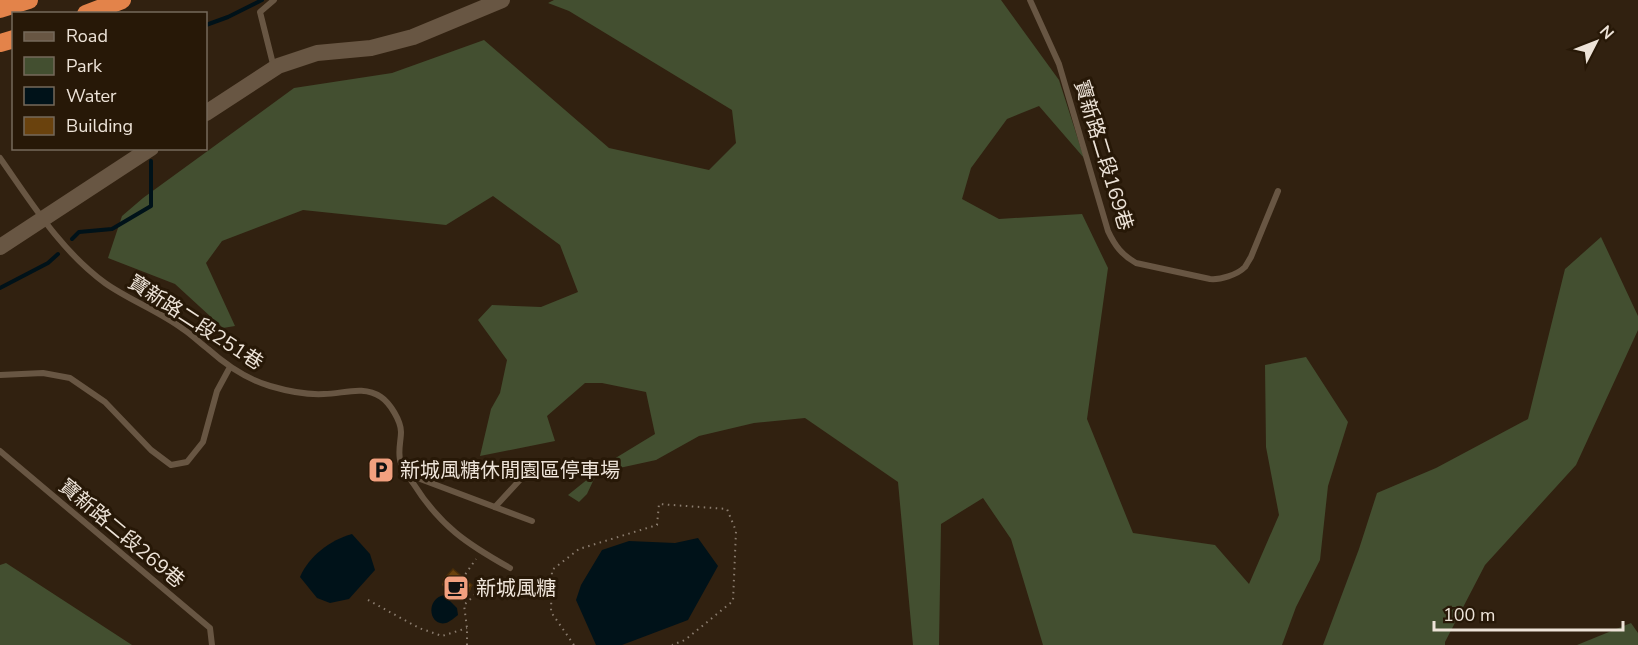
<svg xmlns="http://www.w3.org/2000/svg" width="1638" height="645" viewBox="0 0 1638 645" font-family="'Nunito Sans','Noto Sans TC',sans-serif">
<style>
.green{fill:#434f30}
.water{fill:#001219}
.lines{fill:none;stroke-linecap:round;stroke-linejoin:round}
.stream{stroke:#001219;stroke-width:4}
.path{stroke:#8a7c6e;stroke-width:2;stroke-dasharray:1.5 4.5;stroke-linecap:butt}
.lane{stroke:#685643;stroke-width:6}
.secondary{stroke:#685643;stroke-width:16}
.highway{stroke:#e3834a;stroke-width:18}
.wall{fill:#5b390b}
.shaded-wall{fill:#4a2e09}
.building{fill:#6a420d;stroke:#4a2e09;stroke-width:1.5}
.labels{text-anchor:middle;stroke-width:6;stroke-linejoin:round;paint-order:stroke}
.street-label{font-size:20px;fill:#ede3d8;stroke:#271807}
.poi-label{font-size:20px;fill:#ede3d8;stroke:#271807;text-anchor:start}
</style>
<rect width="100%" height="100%" fill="#312110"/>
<!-- green -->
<g class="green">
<polygon points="554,0 1001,0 1059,80 1084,158 1039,106 1007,119 971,168 962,199 999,219 1082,214 1108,268 1087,419 1133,533 1215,545 1249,584 1279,515 1266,447 1265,365 1306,357 1348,422 1328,486 1320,560 1296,607 1282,645 1043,645 1011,539 983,498 941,524 939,645 913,645 898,482 805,418 754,423 699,436 656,460 601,472 594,479 587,494 579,502 568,495 609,462 655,434 646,392 602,383 585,383 547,416 555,441 480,456 491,409 500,393 507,360 478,320 492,305 541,307 578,292 560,245 493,196 446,225 303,210 222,241 206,263 235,326 223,328 175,284 108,258 122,216 143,198 294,88 392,73 484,40 609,148 709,170 736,143 732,110 569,11 548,3"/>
<polygon points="1601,237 1638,316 1638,330 1576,465 1485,565 1445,642 1445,645 1323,645 1359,549 1377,493 1436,468 1528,419 1565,269"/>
<polygon points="6,563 132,645 0,645 0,565"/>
<polygon points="1631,623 1638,633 1638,645 1577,645"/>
</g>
<!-- water -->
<g class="water">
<path d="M352,534l18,20 5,16 -26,29 -19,4 -13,-5 -17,-21c9,-21 30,-37 52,-43z"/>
<polygon points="698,538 718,566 688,620 622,645 596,645 576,600 581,585 602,550 629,541 675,543"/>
<path d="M444,595l13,13 1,7c-3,2 -8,7 -12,8 -17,4 -21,-24 -2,-28z"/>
</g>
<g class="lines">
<!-- stream -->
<g class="stream">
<polyline points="206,25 228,17 262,0"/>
<polyline points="72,239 79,232 112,229 151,206 151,161"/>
<polyline points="0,288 48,263 58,254"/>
</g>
<!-- path -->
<g class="path">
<polyline points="462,579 476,559"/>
<polyline points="368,600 419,628 442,636 467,628"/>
<polyline points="467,645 467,628 464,605 480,590 536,597 552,588"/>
<polyline points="574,645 551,612 552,570 579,549 657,525 659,504 727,509 736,531 733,601 685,640 672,645"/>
</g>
<!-- lane -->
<g class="lane">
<path d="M1030,0l29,64 49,167c7,15 14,24 28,32l74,16c10,1 27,-4 35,-12 2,-3 4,-7 6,-10l27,-66"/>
<polyline points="274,68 260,12 274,0"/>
<path d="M0,158c31,44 60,92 105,125 24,17 54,28 78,46 9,6 16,13 25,20 18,16 38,30 62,37 17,5 36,9 54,8 19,0 39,-9 57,3 9,6 20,24 20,35 0,9 -4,22 0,31 2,7 8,14 12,20 27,43 54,61 97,85"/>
<polyline points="0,375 43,373 70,378 105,402 151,450 171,465 187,462 203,442 217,391 230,367"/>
<polyline points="0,451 210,628 212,645"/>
<polyline points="407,474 532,521"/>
<polyline points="495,507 529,470 570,474"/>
</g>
<!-- secondary -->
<g class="secondary">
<polyline points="206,113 278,66 317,53 371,48 413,37 502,0"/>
<polyline points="0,247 151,148"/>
</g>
<!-- highway -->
<g class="highway">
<polyline points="0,9 29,0"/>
<polyline points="86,14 122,0"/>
<polyline points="0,43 14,39"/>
</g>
</g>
<!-- wall -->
<polygon class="wall" points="444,579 472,585 470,591 461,601 442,585"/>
<!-- shaded-wall -->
<polygon class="shaded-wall" points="472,585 470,591 461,601 463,596"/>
<!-- building -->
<polygon class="building" points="453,569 472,585 463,596 444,579"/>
<!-- icons -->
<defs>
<g id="parking-square" transform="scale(1.35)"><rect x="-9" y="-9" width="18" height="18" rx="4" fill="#f2a07f" stroke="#271807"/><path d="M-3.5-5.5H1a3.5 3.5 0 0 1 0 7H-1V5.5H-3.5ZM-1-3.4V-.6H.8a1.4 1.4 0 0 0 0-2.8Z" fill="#111"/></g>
<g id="cafe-square" transform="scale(1.35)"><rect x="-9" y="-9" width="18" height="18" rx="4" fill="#f2a07f" stroke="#271807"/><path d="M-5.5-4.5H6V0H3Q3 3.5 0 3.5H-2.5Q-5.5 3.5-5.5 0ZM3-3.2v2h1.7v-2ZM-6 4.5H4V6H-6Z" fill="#111"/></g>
</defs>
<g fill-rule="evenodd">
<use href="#parking-square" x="381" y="470"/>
<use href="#cafe-square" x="456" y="588"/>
</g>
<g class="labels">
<!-- street labels -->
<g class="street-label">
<text transform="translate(1104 155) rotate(73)" y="7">寶新路二段169巷</text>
<text transform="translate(196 322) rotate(33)" y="7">寶新路二段251巷</text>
<text transform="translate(122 533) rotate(40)" y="7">寶新路二段269巷</text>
</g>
<!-- poi labels -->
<g class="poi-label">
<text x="400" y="477">新城風糖休閒園區停車場</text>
<text x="476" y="595">新城風糖</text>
</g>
</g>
<!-- legend -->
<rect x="12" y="12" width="195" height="138" fill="#271807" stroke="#76695b" stroke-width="1.5"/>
<rect x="24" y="32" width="30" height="9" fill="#685643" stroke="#76695b" stroke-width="1.5"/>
<text x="66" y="42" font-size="18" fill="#ede3d8">Road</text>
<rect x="24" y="57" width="30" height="18" fill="#434f30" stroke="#76695b" stroke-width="1.5"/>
<text x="66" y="72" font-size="18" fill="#ede3d8">Park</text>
<rect x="24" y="87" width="30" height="18" fill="#001219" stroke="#76695b" stroke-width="1.5"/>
<text x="66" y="102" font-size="18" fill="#ede3d8">Water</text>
<rect x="24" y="117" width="30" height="18" fill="#6a420d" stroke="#76695b" stroke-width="1.5"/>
<text x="66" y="132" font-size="18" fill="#ede3d8">Building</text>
<!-- north arrow -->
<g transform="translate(1596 42) rotate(48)" stroke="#271807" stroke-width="4.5" paint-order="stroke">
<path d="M0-4.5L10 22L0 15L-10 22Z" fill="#ede3d8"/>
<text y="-9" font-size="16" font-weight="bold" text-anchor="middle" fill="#ede3d8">N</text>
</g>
<!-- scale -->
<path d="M1434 621v9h189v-9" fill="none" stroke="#ede3d8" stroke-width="3"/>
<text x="1443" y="621" font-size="18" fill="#ede3d8" stroke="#271807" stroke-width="4.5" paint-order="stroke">100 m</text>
</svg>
